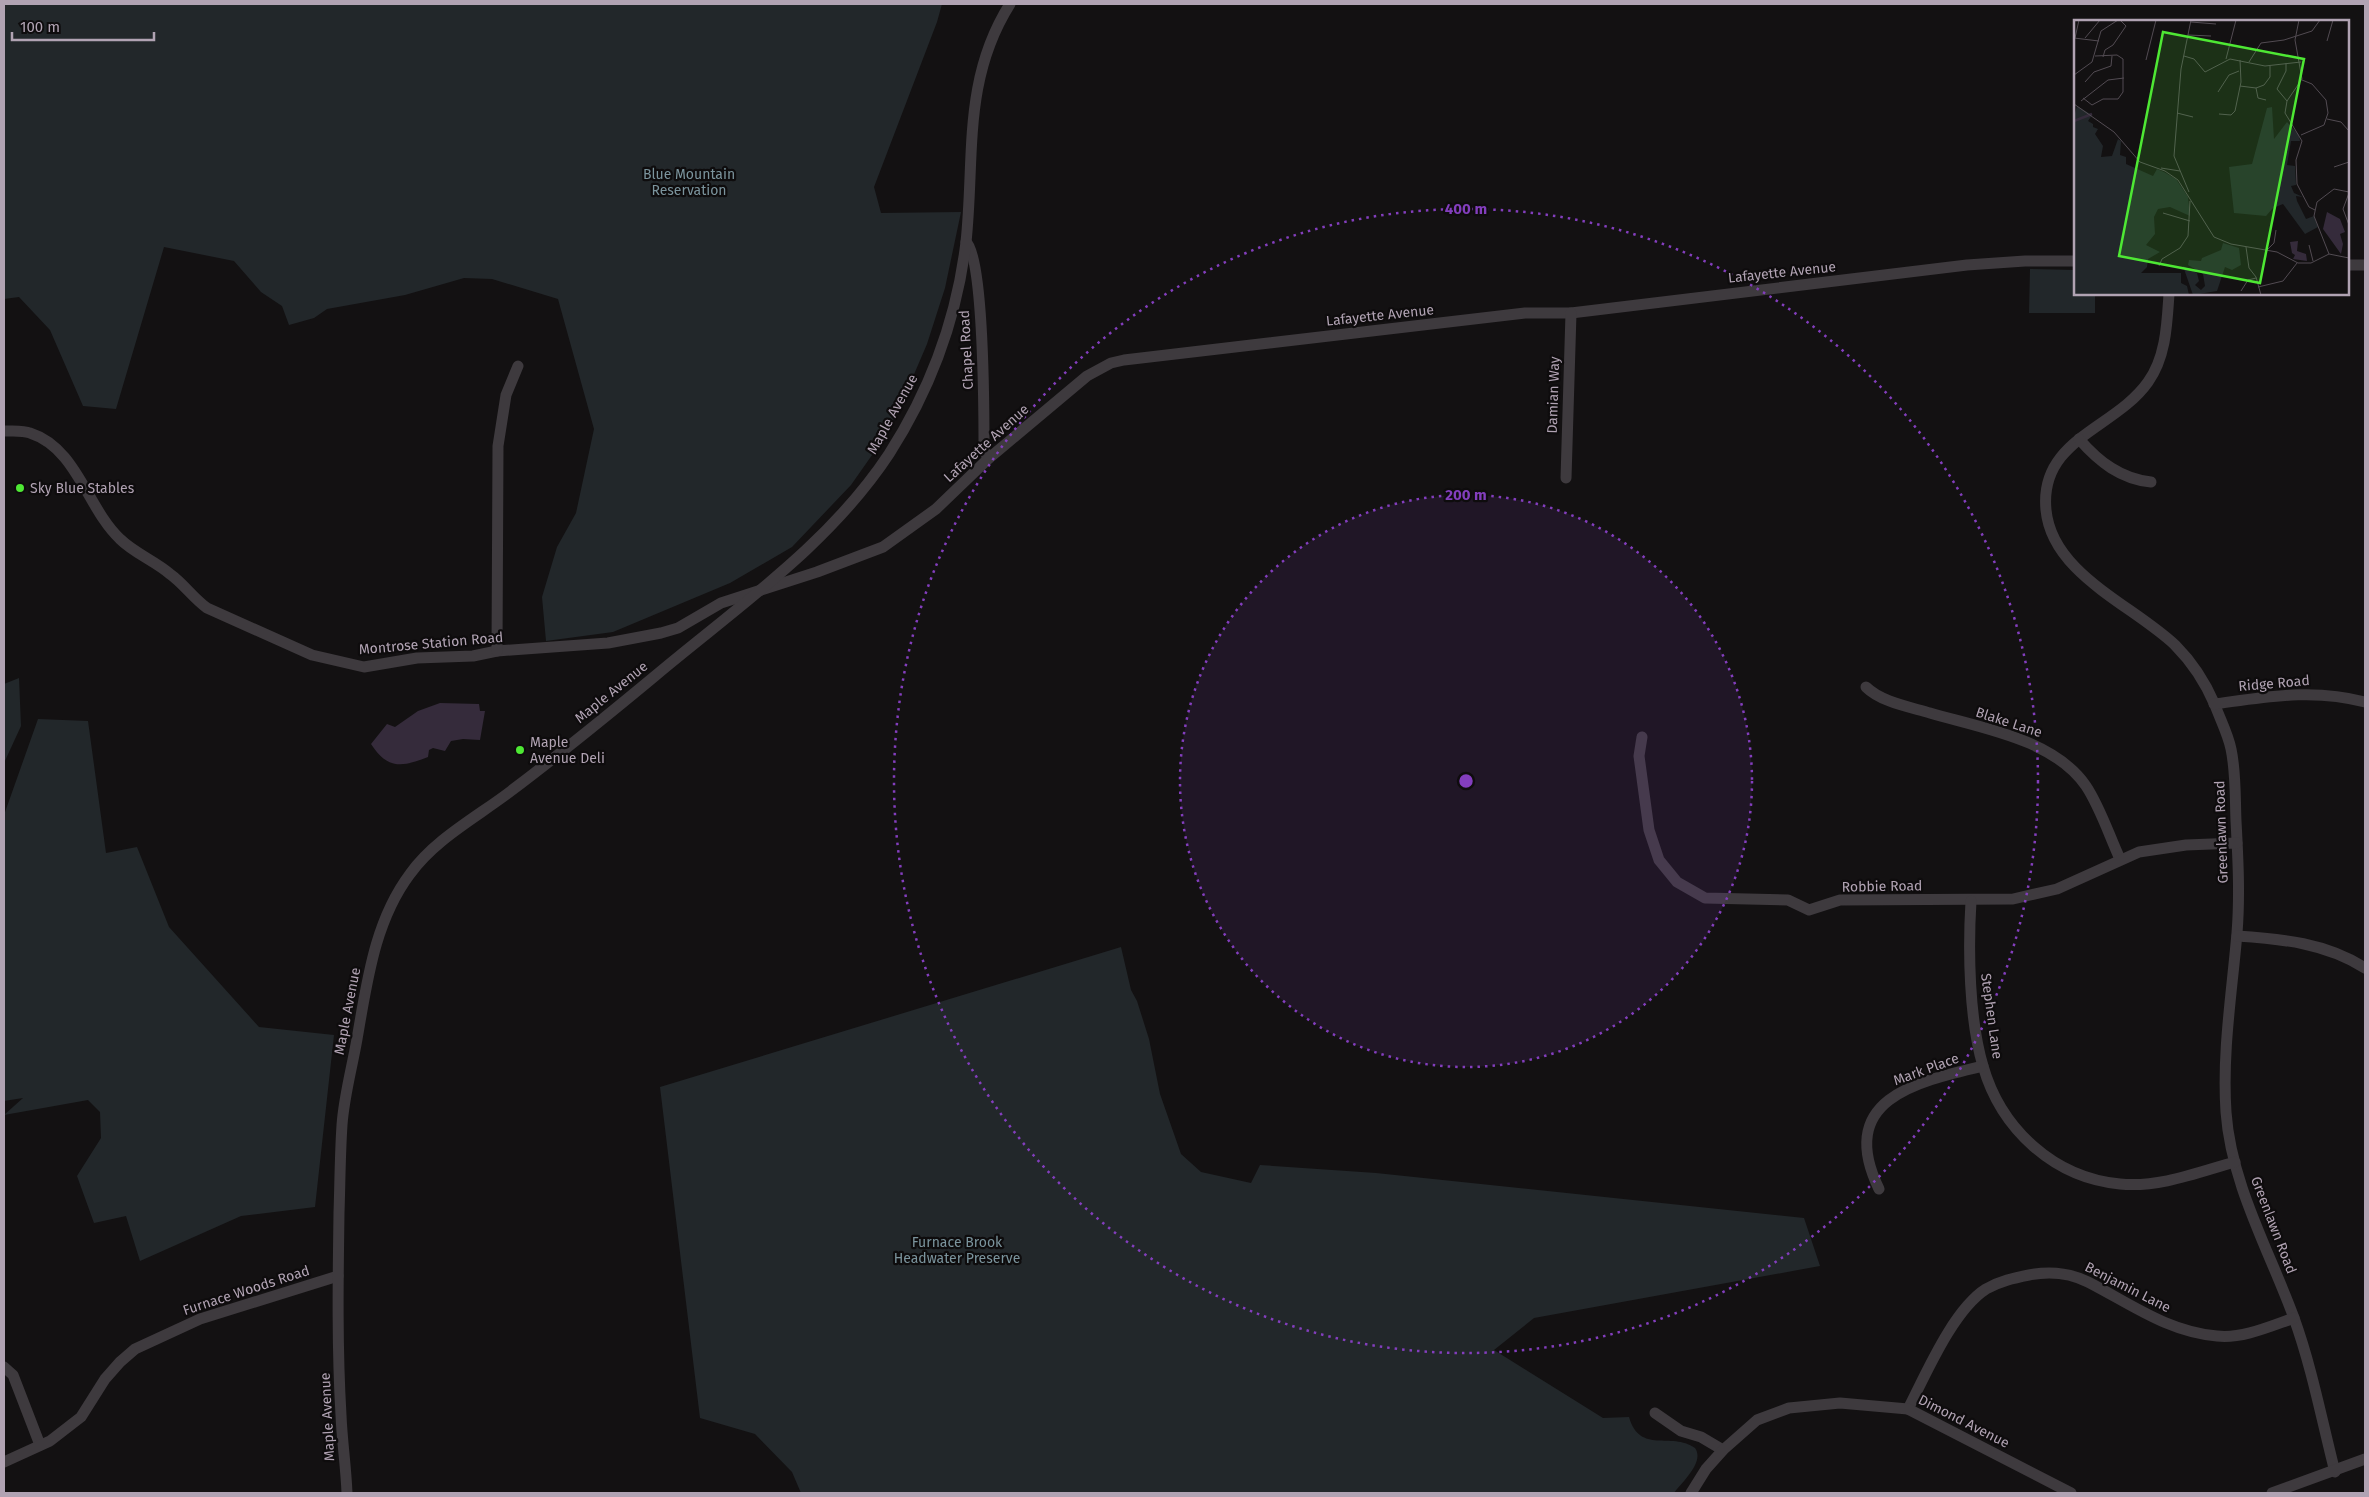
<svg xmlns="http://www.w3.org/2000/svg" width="2369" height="1497" viewBox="0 0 2369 1497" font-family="'Fira Sans',sans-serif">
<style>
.green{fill:#22272a}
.water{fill:#352b3b}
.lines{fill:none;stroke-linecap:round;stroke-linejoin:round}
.minor{stroke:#3e3a3e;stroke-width:11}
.ring{fill:none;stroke:#833ebd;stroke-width:2.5;stroke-dasharray:2.5 5}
.poi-dot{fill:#4ee834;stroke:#0e0c0d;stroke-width:2}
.labels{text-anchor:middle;stroke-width:4.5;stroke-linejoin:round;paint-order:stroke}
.park-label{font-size:14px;fill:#7b949d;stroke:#0e0c0d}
.street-label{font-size:14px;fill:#b1a3b3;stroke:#0e0c0d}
.poi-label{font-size:14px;fill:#b1a3b3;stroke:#0e0c0d;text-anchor:start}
.inset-river{fill:none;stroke:#352b3b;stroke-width:2.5}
.inset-road{fill:none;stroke:#524b52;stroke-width:1}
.view{fill:#4ee834;fill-opacity:0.15;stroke:#4ee834;stroke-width:2.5}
.inset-edge{fill:none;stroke:#b1a3b3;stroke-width:2.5}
.centre{fill:#833ebd;stroke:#0e0c0d;stroke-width:2.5}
.ring-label{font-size:15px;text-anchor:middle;font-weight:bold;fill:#833ebd;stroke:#0e0c0d;stroke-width:4.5;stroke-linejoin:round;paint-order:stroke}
</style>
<rect width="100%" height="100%" fill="#131112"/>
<!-- green -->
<g class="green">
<polygon points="4,4 942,4 937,22 874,187 881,213 961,212 945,288 927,344 891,428 851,485 792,547 730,583 613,632 546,641 542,597 557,547 576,513 594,429 558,299 492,279 464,278 405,295 327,309 314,318 289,325 282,306 261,292 234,261 164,247 116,409 83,406 50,330 19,297 4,299"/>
<polygon points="2030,269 2075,270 2075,294 2095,294 2095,313 2029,313"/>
<polygon points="19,678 21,726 4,763 4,684"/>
<polygon points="38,719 88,721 106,853 137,847 169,927 259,1027 334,1035 315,1207 241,1216 140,1261 126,1216 94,1223 77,1176 101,1138 100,1112 88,1100 4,1115 23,1098 4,1101 4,815"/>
<path d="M1121,947l10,43 6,11 12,38 11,55 21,60 20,18 50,11 9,-18 116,8 428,45 16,48 -286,52 -40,32 109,68 26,-1c11,38 42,14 66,31 10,14 -13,34 -21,45h-873l-9,-21 -37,-38 -55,-16 -40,-331z"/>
</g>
<!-- water -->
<path class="water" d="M440,703l39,1 1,7h5l-5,29 -17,-1 -12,2 -6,10 -12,-3 -4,2 -1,7c-26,10 -40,13 -57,-13l16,-20 8,3 23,-16z"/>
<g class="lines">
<!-- minor -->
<g class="minor">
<path d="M966,242c18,12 18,178 18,207l4,10"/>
<polyline points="2348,265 2365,265"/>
<path d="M2169,294c-2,30 -3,63 -21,88 -33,47 -109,57 -102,128 6,64 87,95 129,135 16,16 31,39 40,60 5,14 13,29 16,44 5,23 4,48 5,72 2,37 4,75 1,112 -5,59 -15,119 -11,179 5,72 44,140 68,206 18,50 28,103 41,154"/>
<path d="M4,431c8,0 19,-1 26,2 47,15 57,75 90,106 14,14 35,22 50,35 14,10 23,24 37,34l105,47 52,12 53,-9 56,-2 24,-5 111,-8 53,-10 17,-5 43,-25 96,-31 66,-25 53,-38 52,-50 99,-83 24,-13 13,-3 401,-47h46l396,-48 58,-4h50"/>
<path d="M2079,439c20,23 42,40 72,43"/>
<polyline points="1566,478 1571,313"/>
<polyline points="497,651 498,446 506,395 518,366"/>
<path d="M1866,687c15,15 44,20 64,26 51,15 124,26 156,73 14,21 23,49 34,73"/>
<path d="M2214,704c53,-7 99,-16 151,-2"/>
<polyline points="1642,737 1639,756 1649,830 1659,860 1677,882 1705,898 1788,900 1809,910 1840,900 2013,899 2057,889 2139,852 2186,845 2237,843"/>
<path d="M1971,901c-3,49 -2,118 12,165 18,63 71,112 137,118 39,4 79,-12 115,-22"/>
<path d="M2237,936c45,3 89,7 128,32"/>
<path d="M1879,1189c-43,-89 35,-107 104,-123"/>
<polyline points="4,1367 13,1375 40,1445"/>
<path d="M1908,1409c18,-35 45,-99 78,-120 14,-8 28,-11 43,-14 20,-4 41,-2 59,7 43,22 80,50 129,54 25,3 54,-10 77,-18"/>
<polyline points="1655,1413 1681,1431 1701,1437 1723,1450"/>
<polyline points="4,1462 50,1441 81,1417 105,1379 120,1362 135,1349 200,1319 338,1276"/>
<path d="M347,1493c-1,-26 -5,-52 -6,-78 -4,-67 -3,-135 -2,-202 1,-29 1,-58 3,-88 2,-29 10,-57 15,-86 10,-56 17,-117 53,-165 25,-35 67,-57 101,-83 49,-37 97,-76 144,-115 82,-69 174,-131 234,-222 41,-64 68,-137 77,-212 9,-85 -4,-162 44,-238"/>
<polyline points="1691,1493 1706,1469 1723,1450 1757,1420 1789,1408 1840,1403 1908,1409 2071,1493"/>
<polyline points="2272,1493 2365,1459"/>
</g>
</g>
<!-- distance rings -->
<circle cx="1466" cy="781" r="286" fill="#833ebd" fill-opacity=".12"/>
<g class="ring">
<circle cx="1466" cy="781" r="286"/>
<circle cx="1466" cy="781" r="572"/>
</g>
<!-- markers -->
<g class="poi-dot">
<circle cx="20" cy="488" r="5"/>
<circle cx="520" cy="750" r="5"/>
</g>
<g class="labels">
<!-- park labels -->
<g class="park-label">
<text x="689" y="179">Blue Mountain<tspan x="689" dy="16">Reservation</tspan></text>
<text x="957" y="1247">Furnace Brook<tspan x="957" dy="16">Headwater Preserve</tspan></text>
</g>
<!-- street labels -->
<g class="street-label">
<text transform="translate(1782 272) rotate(-6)" y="5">Lafayette Avenue</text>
<text transform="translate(1380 315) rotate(-6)" y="5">Lafayette Avenue</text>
<text transform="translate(966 350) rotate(-93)" y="5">Chapel Road</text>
<text transform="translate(1553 395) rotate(-88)" y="5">Damian Way</text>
<text transform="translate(892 414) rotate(-61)" y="5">Maple Avenue</text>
<text transform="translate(986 443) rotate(-42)" y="5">Lafayette Avenue</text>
<text transform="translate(431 643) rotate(-5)" y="5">Montrose Station Road</text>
<text transform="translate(2274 683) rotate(-5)" y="5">Ridge Road</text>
<text transform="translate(611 692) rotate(-39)" y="5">Maple Avenue</text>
<text transform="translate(2009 722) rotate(18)" y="5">Blake Lane</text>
<text transform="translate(2221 832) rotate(-92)" y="5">Greenlawn Road</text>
<text transform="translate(1882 886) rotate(-1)" y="5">Robbie Road</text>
<text transform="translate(347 1011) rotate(-79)" y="5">Maple Avenue</text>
<text transform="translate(1992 1016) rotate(82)" y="5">Stephen Lane</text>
<text transform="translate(1926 1069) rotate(-20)" y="5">Mark Place</text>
<text transform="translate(2274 1225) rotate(69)" y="5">Greenlawn Road</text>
<text transform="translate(2128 1287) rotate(27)" y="5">Benjamin Lane</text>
<text transform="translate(246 1290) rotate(-18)" y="5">Furnace Woods Road</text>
<text transform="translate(327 1417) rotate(-93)" y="5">Maple Avenue</text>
<text transform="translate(1964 1421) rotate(27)" y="5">Dimond Avenue</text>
</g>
<!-- poi labels -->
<g class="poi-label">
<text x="30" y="493">Sky Blue Stables</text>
<text x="530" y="747">Maple<tspan x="530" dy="16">Avenue Deli</tspan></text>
</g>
</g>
<!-- overview -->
<g transform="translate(2074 20)">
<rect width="275" height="275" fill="#131112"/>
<path d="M3,86l15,9 -4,6 5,3v3l5,2 -3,5 8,12 -2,11 11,-1 6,-17 3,2 -1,14 6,2v7l27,12 4,-7 7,3 12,7 12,18 2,19 -20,-9 -12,2 -4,8 1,17 -9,11 14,7 -12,7 -1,8 -6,6h40v10l6,3 2,9h-115v-178zM198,87l2,32 13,-17 12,13 1,6h-9l-4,24 8,1 1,19 -5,1 3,7 9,4 -7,-1 1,5 9,18 8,-3 4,11 -13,7 -22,-30 -10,4 -7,8 -32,-3 -5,-46 23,-3 15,-56zM149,223l16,5 2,17 -9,5 -7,-3 -8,24 -24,4 -10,-29 14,7 2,8 -4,4 6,5 4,-4 -2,-12 -15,-9 1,-5 12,1 1,-3 19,-8z" fill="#22272a"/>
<path d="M253,192l13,7 5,13 -5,2 3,10 -2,10 -18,-25zM224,221l-1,10 9,3 1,7 -14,-2 2,-4 -3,-2 -2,-11z" fill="#352b3b"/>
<path class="inset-river" d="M0,101l18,-7"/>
<path class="inset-road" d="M225,0l-4,20 7,39 -15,22 -2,12 17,28 -6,19 1,24 12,23 6,3M117,2l25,2M114,15l23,1M0,18l25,3M1,18l4,-18M11,18l15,-18M253,21l6,-21M110,36l10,3 11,13 25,-13 35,7 36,-4M29,37l2,-7 8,-5 13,-19 -5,-5M152,39l10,-39M72,40l10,-40M175,42l12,-19 23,-3 28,-9 8,-11M212,43v8l-9,18 10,12M0,55l18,-13 9,-31 17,-11M11,62l9,-10 17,-6 1,-10M166,66l16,2 8,-3 6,-8v-11M182,68l2,10 8,2M144,72l11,-17 10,-4M9,78l9,7 11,-6h15l5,-7v-33l-6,-4 -22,1M7,81l27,-21 16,-2M0,84l40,28 26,30 25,9 13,9 36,57 17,7 46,8 21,11h13l18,-9 20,4M103,93l16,4M145,94l12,1 4,-4 6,-29 -1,-22M253,99l14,3 8,9M227,115l23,-10 4,-12 -2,-13 -14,-16 -10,-4M260,147l15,-5M87,148l19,3M115,172l-15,-36 7,-87 10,-49M275,173l-6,16 6,16M89,193l27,8M235,225l4,16M172,227l3,21 7,9 5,18M193,230l7,-7 2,-13M255,234l-15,-38 3,-14 17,-13 15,3M85,246l3,-7 18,-11 8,-12 2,-35M184,267l25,-6 14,-18M167,271l7,-11 8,-2"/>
<path class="view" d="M89,12l141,27 -44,224 -141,-27z"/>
<rect width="275" height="275" class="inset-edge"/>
</g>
<circle cx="1466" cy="781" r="8" class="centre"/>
<g class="ring-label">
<text x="1466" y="214">400 m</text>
<text x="1466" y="500">200 m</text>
</g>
<!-- border -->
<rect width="2369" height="1497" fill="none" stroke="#b1a3b3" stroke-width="10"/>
<!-- scale -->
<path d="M12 32v8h142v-8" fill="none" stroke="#b1a3b3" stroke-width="2.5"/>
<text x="20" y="32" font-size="15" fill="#b1a3b3" stroke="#0e0c0d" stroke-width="4" paint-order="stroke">100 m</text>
</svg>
